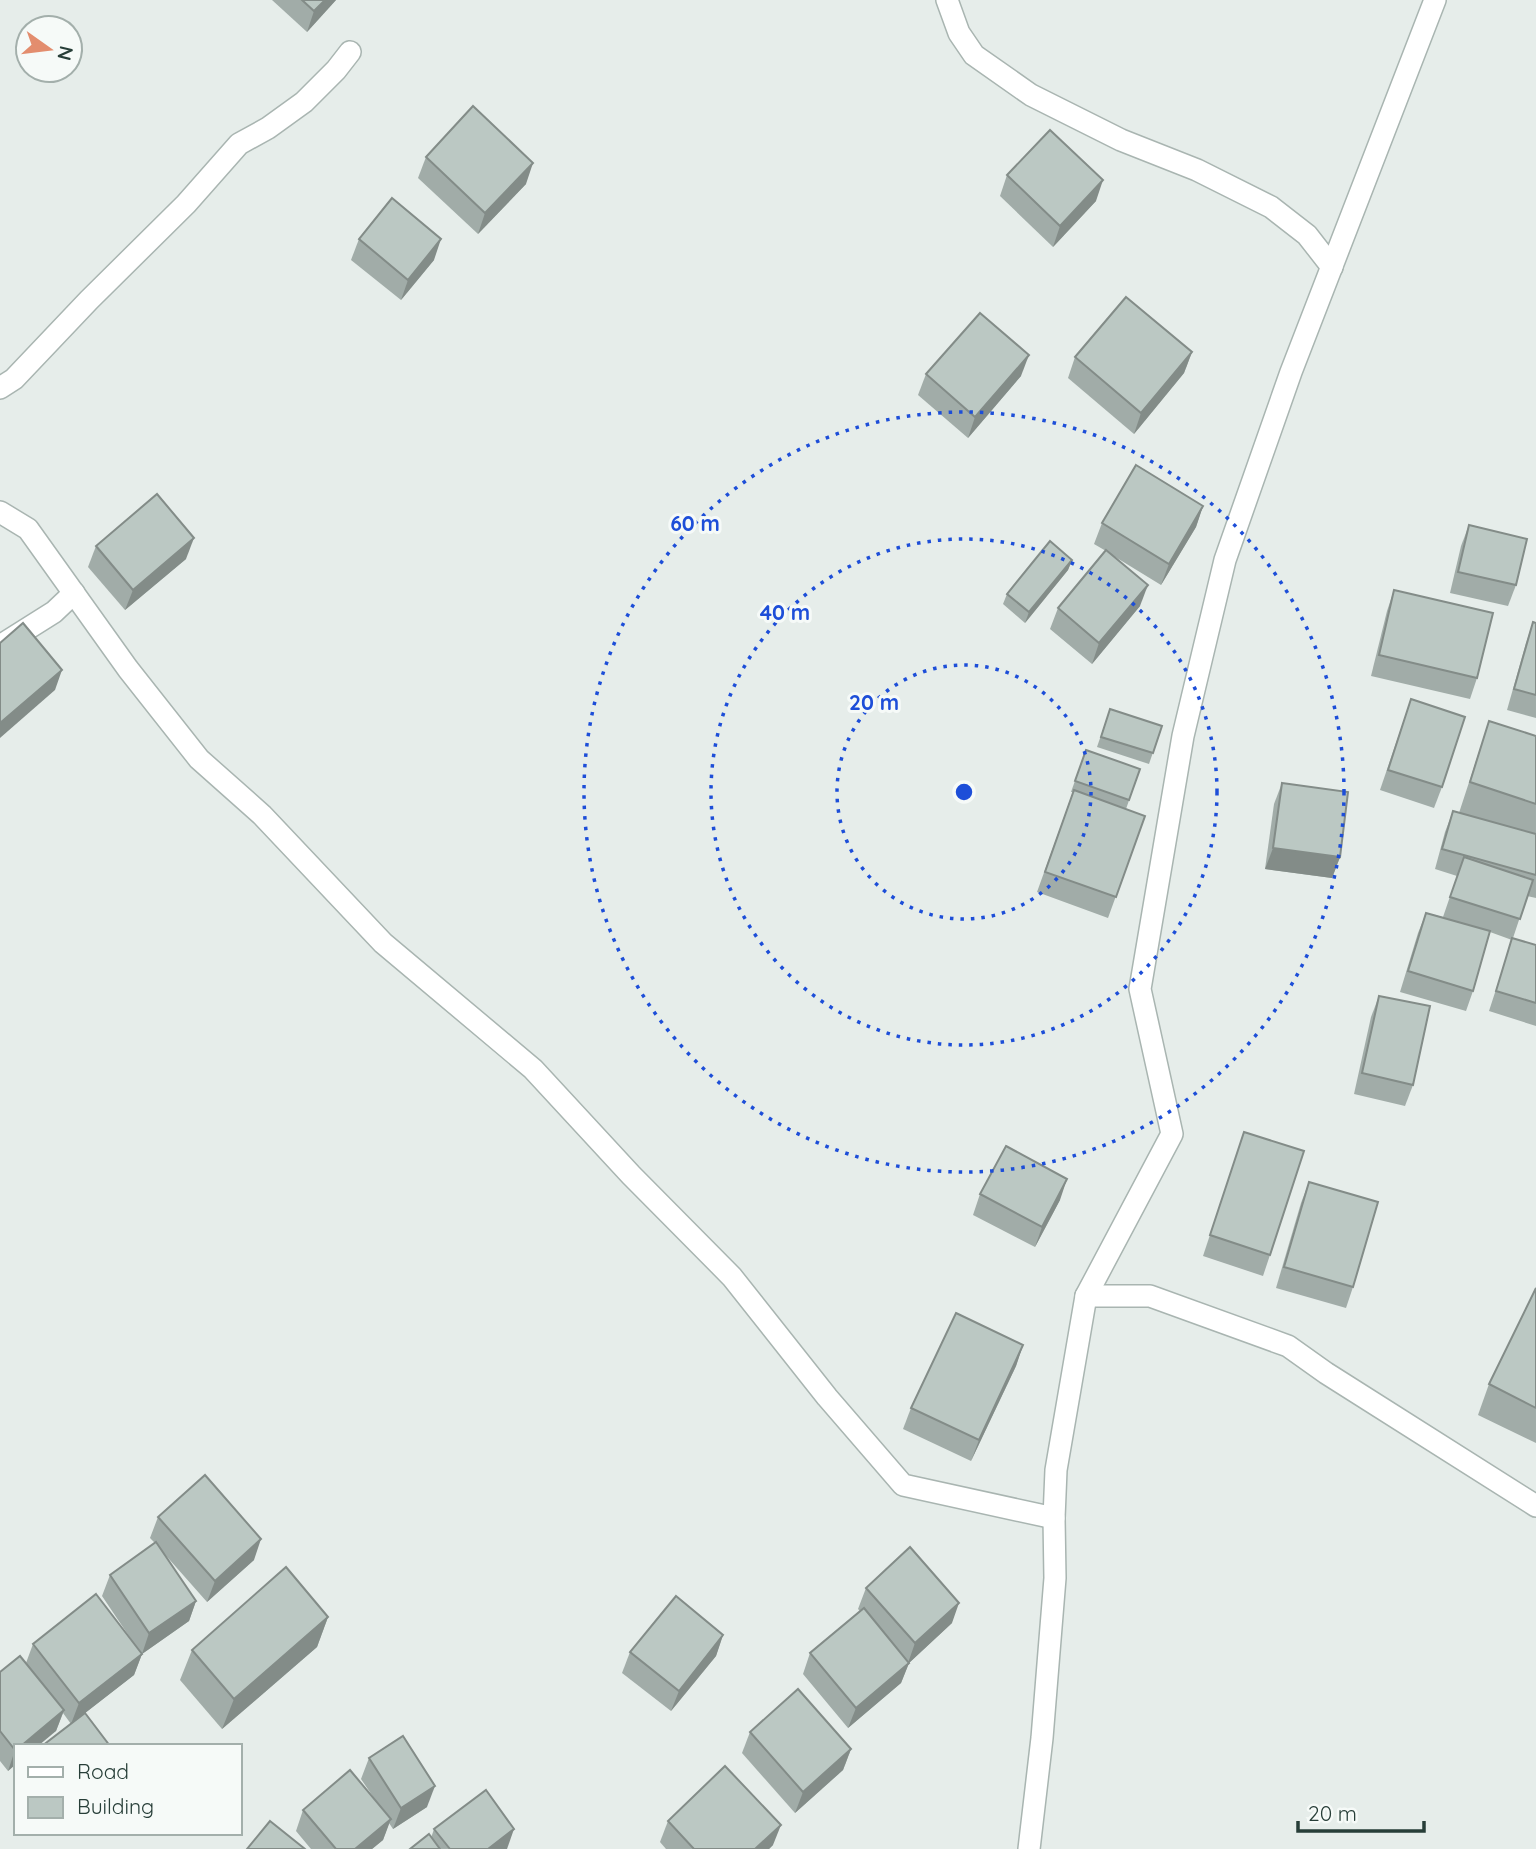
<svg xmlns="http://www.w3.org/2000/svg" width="1536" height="1849" viewBox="0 0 1536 1849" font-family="Quicksand,sans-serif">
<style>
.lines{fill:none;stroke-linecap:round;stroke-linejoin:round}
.minor-casing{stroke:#a9b5b1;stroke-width:24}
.minor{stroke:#fff;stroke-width:21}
.wall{fill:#a1aca8}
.shaded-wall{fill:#838c88}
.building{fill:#bbc8c3;stroke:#838c88;stroke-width:2}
.ring{fill:none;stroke:#1d4ed8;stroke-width:3.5;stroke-dasharray:3.5 7}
.centre{fill:#1d4ed8;stroke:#f6faf8;stroke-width:3.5}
.ring-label{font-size:21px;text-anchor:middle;font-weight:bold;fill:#1d4ed8;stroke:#f6faf8;stroke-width:6;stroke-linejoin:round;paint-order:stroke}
</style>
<rect width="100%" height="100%" fill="#e6edea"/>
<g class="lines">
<!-- minor casing -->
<g class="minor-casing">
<g id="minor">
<polyline points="947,0 959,33 974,55 1031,95 1121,140 1197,170 1271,207 1307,235 1332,267"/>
<polyline points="0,388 14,379 89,300 186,204 239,144 268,128 304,102 336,70 350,52"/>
<polyline points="0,512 28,529 128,669 199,759 262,815 383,943 533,1069 631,1175 732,1277 827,1397 903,1485 1054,1518"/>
<polyline points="0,646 54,612 74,593"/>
<polyline points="1086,1296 1150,1296 1288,1346 1326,1373 1536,1506"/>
<polyline points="1029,1849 1042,1738 1055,1578 1054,1518 1056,1470 1086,1296 1172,1134 1140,989 1183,736 1225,560 1291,372 1435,0"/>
</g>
</g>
<!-- minor -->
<use href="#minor" class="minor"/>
</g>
<!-- wall -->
<g class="wall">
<polygon points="272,0 336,0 307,32"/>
<polygon points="426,157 526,184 478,234 418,178"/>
<polygon points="1007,175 1096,201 1053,247 1000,196"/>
<polygon points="359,239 434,260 401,300 351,260"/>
<polygon points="1192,352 1184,373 1134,434 1068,378 1075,357"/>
<polygon points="926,374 1021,376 968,438 918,395"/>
<polygon points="1203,506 1196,527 1161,585 1112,555 1140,606 1092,664 1050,629 1058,608 1106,551 1094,544 1102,523"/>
<polygon points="1469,525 1516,585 1508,606 1450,593 1461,546"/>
<polygon points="96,546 186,559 125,610 88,567"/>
<polygon points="1072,560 1068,570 1025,623 1003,604 1007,594"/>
<polygon points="1394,590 1477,678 1470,699 1371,676 1387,611"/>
<polygon points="1533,622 1536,623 1536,718 1507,710 1526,643"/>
<polygon points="1411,699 1442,787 1434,808 1380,790"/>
<polygon points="1110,709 1162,726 1149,764 1097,747"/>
<polygon points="1489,721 1536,736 1536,898 1527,896 1513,938 1536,945 1536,1026 1489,1011 1512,940 1490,932 1473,991 1466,1011 1400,992 1418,933 1426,913 1443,917 1457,876 1435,869 1445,832 1453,811 1459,813"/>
<polygon points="1086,750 1140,769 1126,809 1145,816 1108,918 1037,892 1073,792 1071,792"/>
<polygon points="1282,783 1340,857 1332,878 1265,869 1274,804"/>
<polygon points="1379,996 1413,1085 1405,1106 1354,1094 1371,1017"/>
<polygon points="1244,1132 1270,1255 1263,1276 1203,1256"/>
<polygon points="1309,1182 1353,1287 1346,1308 1276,1288 1301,1203"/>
<polygon points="980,1194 1060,1200 1035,1247 973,1215"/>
<polygon points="1536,1288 1536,1443 1478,1415 1489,1384"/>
<polygon points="1023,1345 1016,1366 971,1461 903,1429 911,1408"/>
<polygon points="158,1517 254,1560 207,1602 161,1550 196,1601 189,1621 142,1654 134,1675 85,1713 71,1724 63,1713 56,1731 16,1746 16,1764 8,1771 0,1761 0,1672 26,1663 33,1644 137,1648 102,1596 110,1575 155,1543 150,1538"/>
<polygon points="866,1588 952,1623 909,1663 901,1683 848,1728 803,1674 810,1653 860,1611 858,1609"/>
<polygon points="328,1617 317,1647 222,1729 180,1680 192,1650"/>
<polygon points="723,1635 716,1656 671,1711 622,1673 630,1652"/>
<polygon points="750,1732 851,1749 843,1770 795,1813 742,1753"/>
<polygon points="369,1758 427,1807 393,1829 389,1823 383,1840 372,1849 311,1849 296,1831 303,1810 376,1801 361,1779"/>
<polygon points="668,1821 773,1845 769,1849 666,1849 660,1842"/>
<polygon points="434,1829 507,1849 410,1849 431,1838"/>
</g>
<!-- shaded-wall -->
<g class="shaded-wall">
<polygon points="325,0 336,0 307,32 314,11"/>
<polygon points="533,163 526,184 478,234 485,213"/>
<polygon points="1103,180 1096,201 1053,247 1060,226"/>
<polygon points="441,239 434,260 401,300 408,280"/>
<polygon points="1192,352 1184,373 1134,434 1141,413"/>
<polygon points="1029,355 1021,376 968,438 975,417"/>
<polygon points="1203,506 1196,527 1161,585 1169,564"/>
<polygon points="194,538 186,559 125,610 133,590"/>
<polygon points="1072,560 1068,570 1025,623 1029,612"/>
<polygon points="1148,585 1140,606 1092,664 1099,643"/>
<polygon points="62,670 55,690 0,738 0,723"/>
<polygon points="1273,848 1340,857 1332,878 1265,869"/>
<polygon points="1067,1179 1060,1200 1035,1247 1042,1227"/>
<polygon points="1023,1345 1016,1366 971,1461 979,1440"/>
<polygon points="261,1539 254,1560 207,1602 215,1581"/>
<polygon points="196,1601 189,1621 142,1654 134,1675 71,1724 79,1703 142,1654 149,1633"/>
<polygon points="959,1603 952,1623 909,1663 901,1683 848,1728 856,1708 908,1663 915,1643"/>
<polygon points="328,1617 317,1647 222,1729 234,1699"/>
<polygon points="723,1635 716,1656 671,1711 679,1691"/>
<polygon points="64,1710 56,1731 38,1746 21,1746"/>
<polygon points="851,1749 843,1770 795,1813 803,1792"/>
<polygon points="15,1750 16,1764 8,1771"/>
<polygon points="435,1786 427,1807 393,1829 401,1808"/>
<polygon points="391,1819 383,1840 372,1849 355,1849"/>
<polygon points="781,1825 773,1845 769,1849 755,1849"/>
<polygon points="514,1829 507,1849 488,1849"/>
</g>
<!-- building -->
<g class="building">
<polygon points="302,0 325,0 314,11"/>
<polygon points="473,106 533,163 485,213 426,157"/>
<polygon points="1050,130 1103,180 1060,226 1007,175"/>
<polygon points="392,198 441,239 408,280 359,239"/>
<polygon points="1126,297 1192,352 1141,413 1075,357"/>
<polygon points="980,313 1029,355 975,417 926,374"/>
<polygon points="1136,465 1203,506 1169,564 1102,523"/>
<polygon points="157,494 194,538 133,590 96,546"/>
<polygon points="1469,525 1527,539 1516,585 1458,572"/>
<polygon points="1050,541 1072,560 1029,612 1007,594"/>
<polygon points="1106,550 1148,585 1099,643 1058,608"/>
<polygon points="1394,590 1493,613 1477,678 1379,655"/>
<polygon points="1533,622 1536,623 1536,695 1514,689"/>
<polygon points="23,623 62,670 0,723 0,643"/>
<polygon points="1411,699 1465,717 1442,787 1388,770"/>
<polygon points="1110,709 1162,726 1153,753 1101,737"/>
<polygon points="1489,721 1536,736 1536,804 1470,782"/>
<polygon points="1086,750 1140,769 1129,800 1075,781"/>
<polygon points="1282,783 1348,792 1340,857 1273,848"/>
<polygon points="1074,790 1145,816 1116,897 1045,872"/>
<polygon points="1453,811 1536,834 1536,875 1442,849"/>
<polygon points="1464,857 1533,880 1520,919 1450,897"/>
<polygon points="1426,913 1490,931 1473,991 1408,971"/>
<polygon points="1512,938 1536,945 1536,1003 1496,991"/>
<polygon points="1379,996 1430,1006 1413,1085 1362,1073"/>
<polygon points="1244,1132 1304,1151 1270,1255 1210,1235"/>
<polygon points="1006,1146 1067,1179 1042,1227 980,1194"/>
<polygon points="1309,1182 1378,1202 1353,1287 1284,1267"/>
<polygon points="1536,1288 1536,1408 1489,1384"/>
<polygon points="956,1313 1023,1345 979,1440 911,1408"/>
<polygon points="205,1475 261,1539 215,1581 158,1517"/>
<polygon points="156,1542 196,1601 149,1633 110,1575"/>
<polygon points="910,1547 959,1603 915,1643 866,1588"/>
<polygon points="286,1567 328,1617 234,1699 192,1650"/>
<polygon points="96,1594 142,1654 79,1703 33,1644"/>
<polygon points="676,1596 723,1635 679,1691 630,1652"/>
<polygon points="864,1608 909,1663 856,1708 810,1653"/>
<polygon points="20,1656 64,1710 21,1746 16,1746 15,1750 0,1731 0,1672"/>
<polygon points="798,1689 851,1749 803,1792 750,1732"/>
<polygon points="85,1713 110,1746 42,1746"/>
<polygon points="403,1736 435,1786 401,1808 369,1758"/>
<polygon points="725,1766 781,1825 755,1849 694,1849 668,1821"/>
<polygon points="350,1770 391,1819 355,1849 336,1849 303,1810"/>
<polygon points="486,1790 514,1829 488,1849 450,1849 434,1829"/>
<polygon points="270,1821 305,1849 247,1849"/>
<polygon points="429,1834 440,1849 410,1849"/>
</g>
<!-- distance rings -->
<g class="ring">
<circle cx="964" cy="792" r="127"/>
<circle cx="964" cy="792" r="253"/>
<circle cx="964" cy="792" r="380"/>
</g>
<circle cx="964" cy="792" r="10" class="centre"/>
<g class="ring-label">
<text x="695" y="531">60 m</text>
<text x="785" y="620">40 m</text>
<text x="874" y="710">20 m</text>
</g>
<!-- legend -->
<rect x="14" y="1744" width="228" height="91" fill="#f6faf8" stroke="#a3afab" stroke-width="2"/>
<rect x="28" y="1767" width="35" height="10" fill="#ffffff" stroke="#a3afab" stroke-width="2"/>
<text x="77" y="1779" font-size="21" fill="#273e38">Road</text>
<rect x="28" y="1797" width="35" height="21" fill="#bbc8c3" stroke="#a3afab" stroke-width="2"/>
<text x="77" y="1814" font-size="21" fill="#273e38">Building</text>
<!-- north arrow -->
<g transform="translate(49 49) rotate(104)"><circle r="33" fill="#f6faf8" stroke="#a3afab" stroke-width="2"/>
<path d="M0-5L12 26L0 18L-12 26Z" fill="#e38d6e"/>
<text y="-10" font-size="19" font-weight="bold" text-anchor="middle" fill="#273e38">N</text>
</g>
<!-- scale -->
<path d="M1298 1821v10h126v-10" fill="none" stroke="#273e38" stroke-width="3.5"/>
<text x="1308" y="1821" font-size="21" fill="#273e38" stroke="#f6faf8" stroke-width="5" paint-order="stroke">20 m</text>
</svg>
